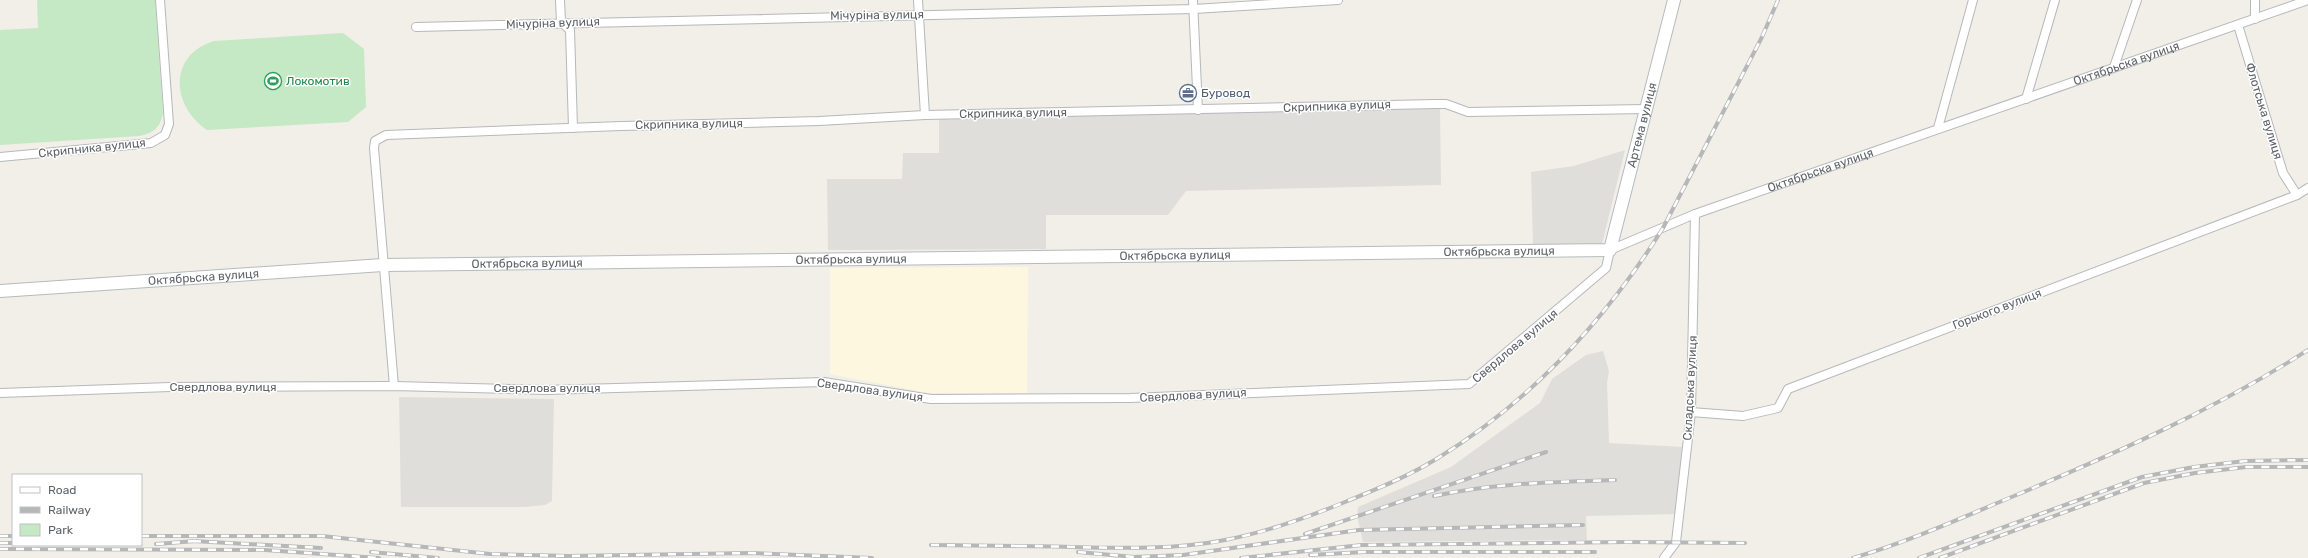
<svg xmlns="http://www.w3.org/2000/svg" width="2308" height="558" viewBox="0 0 2308 558" font-family="Rubik,sans-serif">
<style>
.commercial{fill:#fef7e0}
.industrial{fill:#e0deda}
.green{fill:#c5e8c5}
.lines{fill:none;stroke-linecap:round;stroke-linejoin:round}
.street-casing{stroke:#b5b8bc;stroke-width:10}
.secondary-casing{stroke:#b6babf;stroke-width:14}
.street{stroke:#fff;stroke-width:8}
.secondary{stroke:#fff;stroke-width:12}
.rail-casing{stroke:#b6b7b8;stroke-width:4}
.rail{stroke:#fff;stroke-width:2.5;stroke-dasharray:8;stroke-linecap:butt}
.labels{text-anchor:middle;stroke-width:3;stroke-linejoin:round;paint-order:stroke}
.street-label{font-size:12px;fill:#5f6368;stroke:#fff}
.leisure-label{font-size:12px;fill:#27864d;stroke:#fff;text-anchor:start}
.service-label{font-size:12px;fill:#4e5e75;stroke:#fff;text-anchor:start}
</style>
<rect width="100%" height="100%" fill="#f1efe8"/>
<!-- commercial -->
<polygon class="commercial" points="1028,267 1027,393 929,393 830,374 830,268"/>
<!-- industrial -->
<g class="industrial">
<polygon points="1440,107 1441,185 1186,191 1168,215 1046,215 1046,249 828,250 827,179 902,179 903,153 939,153 939,119"/>
<polygon points="1625,150 1602,244 1533,245 1531,172 1574,166"/>
<polygon points="1603,351 1609,371 1607,382 1609,443 1684,447 1679,514 1586,516 1587,540 1363,542 1357,516 1358,507 1451,467 1540,403 1552,379 1586,355"/>
<polygon points="399,397 554,399 552,501 545,505 525,507 401,507"/>
</g>
<!-- green -->
<g class="green">
<path d="M37,0h118l8,113c-3,15 -9,20 -24,23l-139,9v-115l38,-2z"/>
<path d="M343,33l21,16 2,58 -18,15 -141,8c-36,-24 -39,-75 7,-89z"/>
</g>
<g class="lines">
<!-- street casing -->
<g class="street-casing">
<g id="street">
<polyline points="560,0 561,22 570,30 573,128"/>
<polyline points="918,0 925,115"/>
<polyline points="1193,0 1198,110"/>
<polyline points="2255,19 2255,0"/>
<polyline points="2238,25 2283,173 2297,195"/>
<polyline points="416,27 1194,9 1338,0"/>
<polyline points="2114,67 2137,0"/>
<polyline points="2026,99 2055,0"/>
<polyline points="1938,128 1973,0"/>
<polyline points="0,157 151,143 165,135 169,124 160,0"/>
<polyline points="394,386 374,148 375,141 386,135 621,126 819,121 925,115 1436,104 1446,104 1468,112 1646,109"/>
<path id="s1" d="M0,393l170,-6 224,-1 152,4 278,-8 107,17 199,-1 339,-14 137,-116 4,-18 85,-36 613,-214"/>
<polyline points="1691,412 1743,416 1778,408 1788,389 2297,195 2308,188"/>
<polyline points="1664,558 1676,542 1691,412 1695,214"/>
</g>
</g>
<!-- secondary casing -->
<g class="secondary-casing">
<g id="secondary">
<path id="s2" d="M0,291l383,-26 1227,-15 64,-250"/>
</g>
</g>
<!-- street -->
<use href="#street" class="street"/>
<!-- secondary -->
<use href="#secondary" class="secondary"/>
<!-- rail casing -->
<g class="rail-casing">
<g id="rail">
<path d="M1434,496c59,-13 121,-14 181,-16"/>
<polyline points="1305,534 1546,452"/>
<polyline points="0,536 13,536"/>
<polyline points="141,536 322,536 490,554 569,556 751,553 872,558"/>
<polyline points="193,541 321,548"/>
<polyline points="0,543 13,543"/>
<polyline points="156,544 196,541"/>
<polyline points="931,545 1025,546"/>
<path d="M1019,546c68,0 140,7 206,-6 42,-8 81,-22 120,-38 32,-13 64,-26 93,-44 93,-57 168,-139 225,-230l99,-191 16,-37"/>
<polyline points="0,549 265,550 379,558"/>
<polyline points="371,552 438,558"/>
<polyline points="1078,552 1134,557 1183,555 1359,530 1583,525"/>
<polyline points="1310,555 1364,552 1595,552"/>
<polyline points="1241,558 1362,545 1625,542 1745,543"/>
<path d="M1853,558c55,-16 108,-40 161,-62 100,-42 202,-87 294,-146"/>
<polyline points="1919,558 2142,477 2194,467 2245,461 2308,460"/>
<polyline points="1940,558 2144,483 2195,473 2246,467 2308,467"/>
</g>
</g>
<!-- rail -->
<use href="#rail" class="rail"/>
</g>
<!-- icons -->
<defs>
<g id="stadium-ring" transform="scale(0.9)"><circle r="9.5" fill="#fff" stroke="#2e9e5b" stroke-width="1.5"/><path d="M0-5a6.5 5 0 1 0 0 10a6.5 5 0 1 0 0-10ZM-3.5-1.8h7v3.6h-7Z" fill="#2e9e5b"/></g>
<g id="office-ring" transform="scale(0.9)"><circle r="9.5" fill="#fff" stroke="#5c6f8a" stroke-width="1.5"/><path d="M-6-3h4V-5.5h4V-3h4V5H-6ZM-1-4.5V-3h2v-1.5ZM-6 0V1H6V0Z" fill="#5c6f8a"/></g>
</defs>
<g fill-rule="evenodd">
<use href="#stadium-ring" x="273" y="81"/>
<use href="#office-ring" x="1188" y="93"/>
</g>
<g class="labels">
<!-- street labels -->
<g class="street-label">
<text transform="translate(877 15) rotate(-1)" y="4">Мічуріна вулиця</text>
<text transform="translate(553 23) rotate(-2)" y="4">Мічуріна вулиця</text>
<text dy="4" stroke="none"><textPath href="#s1" startOffset="2218">Октябрьска вулиця</textPath></text>
<text transform="translate(1337 106) rotate(-2)" y="4">Скрипника вулиця</text>
<text transform="translate(2264 111) rotate(73)" y="4">Флотська вулиця</text>
<text transform="translate(1013 113) rotate(-1)" y="4">Скрипника вулиця</text>
<text transform="translate(689 124) rotate(-1)" y="4">Скрипника вулиця</text>
<text dy="4" stroke="none"><textPath href="#s2" startOffset="1740">Артема вулиця</textPath></text>
<text transform="translate(92 148) rotate(-6)" y="4">Скрипника вулиця</text>
<text dy="4" stroke="none"><textPath href="#s1" startOffset="1894">Октябрьска вулиця</textPath></text>
<text dy="4" stroke="none"><textPath href="#s2" startOffset="1500">Октябрьска вулиця</textPath></text>
<text dy="4" stroke="none"><textPath href="#s2" startOffset="1176">Октябрьска вулиця</textPath></text>
<text dy="4" stroke="none"><textPath href="#s2" startOffset="852">Октябрьска вулиця</textPath></text>
<text dy="4" stroke="none"><textPath href="#s2" startOffset="528">Октябрьска вулиця</textPath></text>
<text dy="4" stroke="none"><textPath href="#s2" startOffset="204">Октябрьска вулиця</textPath></text>
<text transform="translate(1997 309) rotate(-21)" y="4">Горького вулиця</text>
<text transform="translate(1515 346) rotate(-40)" y="4">Свердлова вулиця</text>
<text x="223" y="391">Свердлова вулиця</text>
<text x="547" y="392">Свердлова вулиця</text>
<text transform="translate(1690 388) rotate(-87)" y="4">Складська вулиця</text>
<text transform="translate(870 390) rotate(8)" y="4">Свердлова вулиця</text>
<text transform="translate(1193 395) rotate(-3)" y="4">Свердлова вулиця</text>
</g>
<!-- leisure labels -->
<g class="leisure-label">
<text x="286" y="85">Локомотив</text>
</g>
<!-- service labels -->
<g class="service-label">
<text x="1201" y="97">Буровод</text>
</g>
</g>
<!-- legend -->
<rect x="12" y="474" width="130" height="72" fill="#ffffff" stroke="#bfc1c3"/>
<rect x="20" y="487" width="20" height="6" fill="#ffffff" stroke="#bfc1c3"/>
<text x="48" y="494" font-size="12" fill="#5f6368">Road</text>
<rect x="20" y="507" width="20" height="6" fill="#b6b7b8" stroke="#bfc1c3"/>
<text x="48" y="514" font-size="12" fill="#5f6368">Railway</text>
<rect x="20" y="524" width="20" height="12" fill="#c5e8c5" stroke="#bfc1c3"/>
<text x="48" y="534" font-size="12" fill="#5f6368">Park</text>
</svg>
